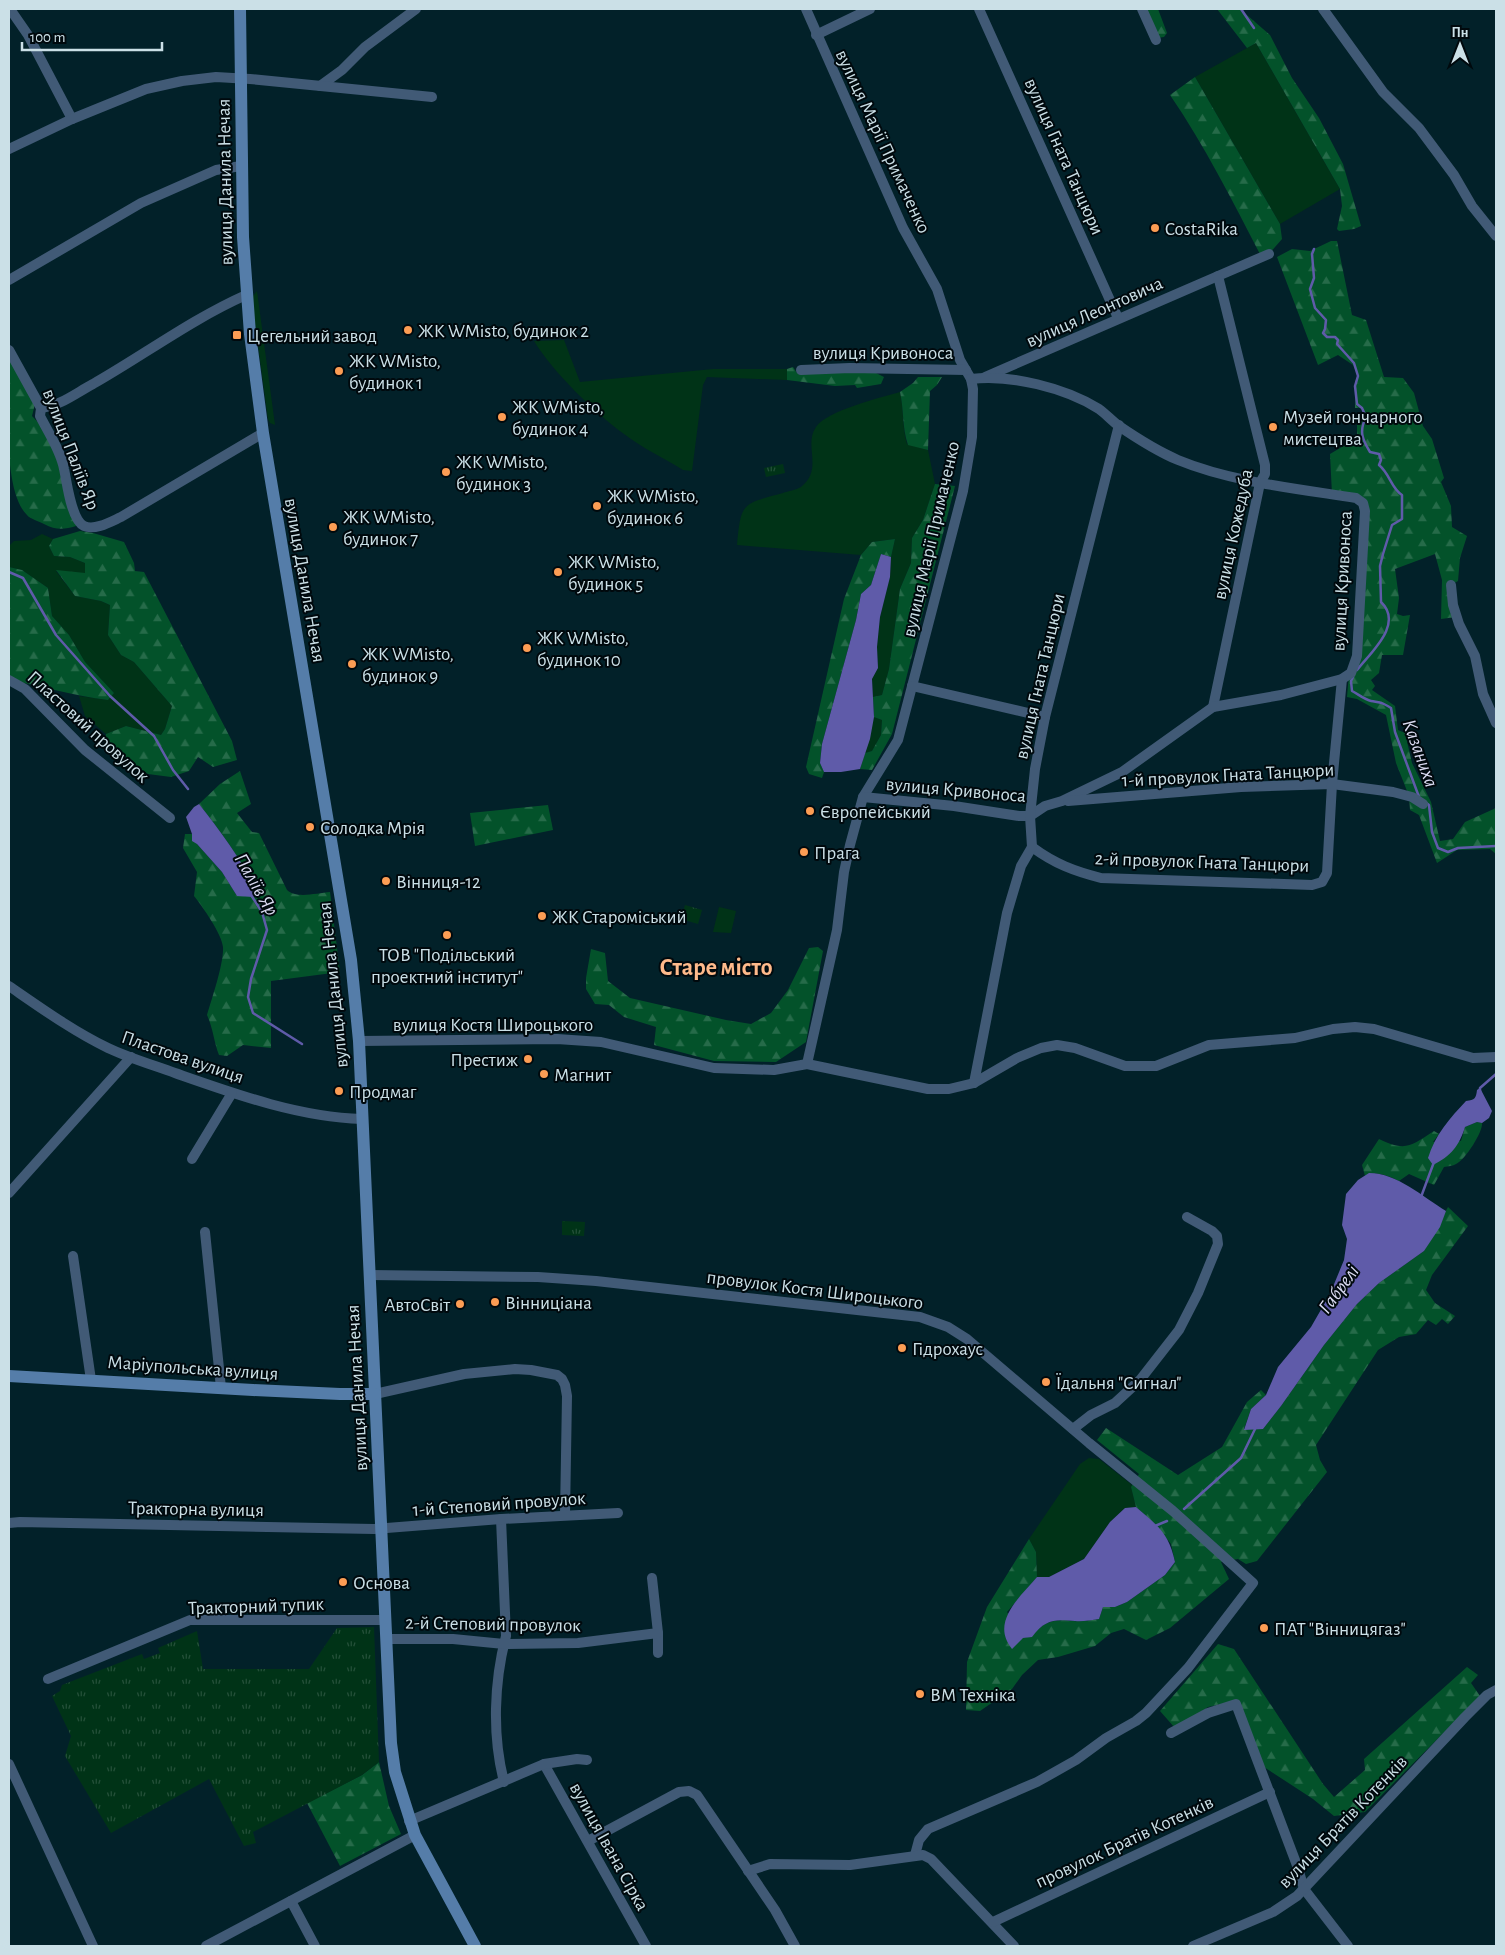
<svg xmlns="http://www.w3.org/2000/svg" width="1505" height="1955" viewBox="0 0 1505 1955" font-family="'Alegreya Sans',sans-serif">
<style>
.grass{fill:#003317}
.forest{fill:url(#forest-firs)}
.park{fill:url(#park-tufts)}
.water{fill:#5f5ba9}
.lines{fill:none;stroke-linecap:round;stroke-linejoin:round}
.stream{stroke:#5f5ba9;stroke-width:2.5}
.minor{stroke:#415a76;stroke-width:10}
.secondary{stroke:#557da9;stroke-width:12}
.poi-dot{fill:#fc9d54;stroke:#00090d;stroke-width:2}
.labels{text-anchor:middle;stroke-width:4;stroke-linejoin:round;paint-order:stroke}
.street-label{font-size:19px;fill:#cbe0e7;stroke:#00090d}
.poi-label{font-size:19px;fill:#cbe0e7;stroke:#00090d;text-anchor:start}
.water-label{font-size:20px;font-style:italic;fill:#dadbf1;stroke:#00090d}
.district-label{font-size:24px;font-weight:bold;fill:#feba8b;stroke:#00090d}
</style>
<defs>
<pattern id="forest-firs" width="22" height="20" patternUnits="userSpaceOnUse" patternTransform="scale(1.25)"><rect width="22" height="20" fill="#03522a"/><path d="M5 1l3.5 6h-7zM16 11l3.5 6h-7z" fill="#266b49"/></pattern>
<pattern id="park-tufts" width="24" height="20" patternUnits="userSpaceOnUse" patternTransform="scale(1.25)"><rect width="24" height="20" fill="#003317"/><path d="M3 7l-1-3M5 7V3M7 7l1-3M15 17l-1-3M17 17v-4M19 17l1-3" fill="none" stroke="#245039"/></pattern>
</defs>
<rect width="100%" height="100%" fill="#022129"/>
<!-- grass -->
<g class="grass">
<polygon points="1256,43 1340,189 1280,224 1195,77"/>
<polygon points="257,291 275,425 270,423 268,419 252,301 253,296"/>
<path d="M564,340l16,42 133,-13h74v11l-80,-3 -4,8 -11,86 -9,-1c-19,-12 -41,-22 -59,-36 -30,-22 -71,-62 -90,-93z"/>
<path d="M900,392c4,18 2,35 7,52l21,6 7,34 -12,36 -11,18 -1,25 -11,26 -11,80 -7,26 -9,2 -1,-19 6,-10 -1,-21 3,-30 10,-40 1,-20 4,-18 -23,3 -11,13 -124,-10c4,-43 5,-41 46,-52 5,-2 13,-3 18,-6 23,-18 2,-42 15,-60 12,-17 64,-29 84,-35z"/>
<polygon points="42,534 53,539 49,546 54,556 70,557 85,563 85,574 56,571 75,596 101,601 110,605 108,635 121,655 134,662 172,706 165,729 161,735 126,726 106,734 85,716 79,696 108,700 114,693 85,662 69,635 52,616 48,588 22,570 9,567 9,546 14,541 31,540"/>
<polygon points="874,717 882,720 881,735 872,751 865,753"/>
<polygon points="719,907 736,911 731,933 713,932"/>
<polygon points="1089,1458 1099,1459 1132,1485 1131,1487 1136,1507 1125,1508 1110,1522 1084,1559 1049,1577 1037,1577 1036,1552 1029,1539 1080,1464"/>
</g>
<!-- forest -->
<g class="forest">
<polygon points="1142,9 1158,9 1167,33 1164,37 1157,38"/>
<polygon points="1217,9 1240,9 1270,35 1292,78 1319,118 1343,164 1361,226 1354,229 1339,231 1337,229 1342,206 1340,189 1256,43 1247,48"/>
<path d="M1195,77l85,147 2,15 -13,15 -7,4c-29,-56 -57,-112 -92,-163z"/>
<polygon points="1331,241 1337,241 1352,315 1366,320 1384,377 1403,378 1414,393 1423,426 1432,439 1444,478 1441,482 1451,506 1452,527 1467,536 1460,558 1458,581 1451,585 1456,617 1441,619 1442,580 1435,554 1395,569 1399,598 1397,614 1403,616 1410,615 1403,655 1382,655 1379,673 1371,680 1375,686 1372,690 1395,706 1398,730 1405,733 1412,763 1431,802 1440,841 1453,839 1465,822 1496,808 1496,854 1490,849 1457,850 1437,863 1419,815 1410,810 1409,796 1396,763 1386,715 1357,699 1347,697 1349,674 1351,673 1363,503 1332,494 1330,454 1357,438 1357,425 1365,418 1362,408 1355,408 1355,382 1358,376 1353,365 1338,355 1318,365 1277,257 1292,249 1310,251"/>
<path d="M9,358l26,46 -3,12c28,27 35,69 45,105l-1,5c-13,4 -20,4 -32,-2 -5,-3 -14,-5 -17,-9 -26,-25 -18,-122 -18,-157z"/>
<polygon points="793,367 797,373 874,372 884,377 881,384 857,388 855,385 835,386 787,380 787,369"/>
<path d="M918,377h24l-5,8 -7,6 -2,59 -20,-5c-6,-18 -4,-35 -8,-53l13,-9z"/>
<polygon points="935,484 955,486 892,734 872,770 860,769 865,753 872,751 881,735 882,720 874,717 873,697 882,695 889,669 900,589 911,563 912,538 923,520"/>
<polygon points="80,531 93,533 124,542 134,563 135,571 144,572 232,741 237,760 213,767 198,757 189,771 171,777 148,774 130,762 121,751 104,743 106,734 126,726 161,735 165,729 172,706 134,662 121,655 108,635 110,605 101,601 75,596 56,570 85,573 85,563 70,557 54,556 49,546 53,539"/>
<polygon points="895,539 891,557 881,554 871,585 861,594 856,620 822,744 820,763 824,772 822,778 809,774 806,767 844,599 861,555 872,542"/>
<path d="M9,567l13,3 26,18 4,28 17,19 16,27 29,31 -6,7c-34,-4 -66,-14 -99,-20z"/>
<path d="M240,771l11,33 -14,9 15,19 7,1 28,57c9,9 30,3 43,2l10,80 -69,9v67l-28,-3 -16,11 -8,-1c-5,-13 -6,-27 -12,-40 5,-17 17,-52 16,-68 -1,-13 -21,-41 -29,-51l3,-24 -14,-24 2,-14h7l5,10 25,28 15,24 20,-2c-14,-33 -36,-62 -58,-90l21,-20z"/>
<polygon points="548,805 553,830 475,846 470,813"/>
<polygon points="818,947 823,951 806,1042 776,1062 714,1061 654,1045 656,1027 624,1017 609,1005 595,1004 586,989 586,978 591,949 605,953 608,981 630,998 726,1020 751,1024 771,1013 788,990 809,948"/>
<path d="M1477,1122l5,1c1,9 -17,37 -26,41 -3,2 -8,2 -12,3l-10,18 -25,-11 -10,7c-10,-5 -24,-11 -34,-5l-3,-11 17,-26c27,13 32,7 55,-8l5,3 -6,8 28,-1 4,-14z"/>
<path d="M1448,1207l20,19 -36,49 -6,15 9,13 20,13 -7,8 -6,-5 -6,6 -8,-5 -12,14 -17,3 -21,13 -62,95 4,15 7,12 -70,89 -11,3 -8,-5 -17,3 8,17 -59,49 -24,12 -22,-11 -13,4 -16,13 -37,11 -20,3 -16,15 -10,14 -19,13 -13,9 -14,-1 1,-48 20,-55 42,-68 7,13 1,25 -30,35 16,26 9,-2c13,-16 23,-17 42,-15 8,1 17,-1 25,-2l4,-12h12l12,-5 38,-27 10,-13 -4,-18 -15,-19 -20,-18 -5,-20 8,-13 -42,-34 9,-12 72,47 44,-28 25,-45 14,-12 5,5 -15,14 -7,20h19l18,-23 43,-61 33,-41 22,-21 45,-32z"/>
<polygon points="1218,1644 1234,1649 1323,1784 1334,1797 1365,1770 1364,1759 1467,1667 1478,1675 1471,1683 1480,1696 1365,1812 1334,1816 1313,1799 1264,1767 1239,1700 1208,1707 1175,1728 1160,1711"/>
<polygon points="379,1762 389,1806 401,1834 340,1866 307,1803 362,1775"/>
</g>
<!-- park -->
<g class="park">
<polygon points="783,464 785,473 766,477 764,468"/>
<polygon points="685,905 702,910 698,924 681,919"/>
<polygon points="562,1221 585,1222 584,1236 562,1235"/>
<polygon points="374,1627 379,1762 362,1775 253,1832 256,1843 244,1846 209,1779 111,1833 65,1756 71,1736 52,1696 60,1691 62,1685 142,1654 144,1659 160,1653 158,1648 197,1631 203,1669 309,1669 337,1628"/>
</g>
<!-- water -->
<g class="water">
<polygon points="881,554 891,557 890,577 880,617 877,647 878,668 872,679 874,717 870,739 860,769 841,772 824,772 820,763 822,744 856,620 861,594 871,585"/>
<path d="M199,804c22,28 44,57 59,90l-5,3 -16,-1 -15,-24 -25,-28 -5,-3v-7l-6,-17 8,-10z"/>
<path d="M1480,1088l12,23 -3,7 -7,5 -5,-1 -12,5c-6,19 -14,29 -32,38l-5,-7c7,-23 22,-40 38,-57 9,-1 10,-3 11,-11z"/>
<path d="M1369,1173c28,0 54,24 77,38l-6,16 -16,24 -45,32 -22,21 -33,41 -43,61 -18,23 -19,1 7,-21 15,-14 12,-28 33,-40 19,-33 14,-34 3,-21 -5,-14 4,-31 12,-14z"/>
<path d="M1136,1507c21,18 33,26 39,55l-10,13 -38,27 -12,5h-12l-4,12c-8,1 -17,3 -24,2 -20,-2 -30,-2 -43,16l-9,1 -11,11c-22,-27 8,-52 25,-72h12l35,-18 26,-37 15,-14z"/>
</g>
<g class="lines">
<!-- stream -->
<g class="stream">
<polyline points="1241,9 1254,28"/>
<path d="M1314,249l-2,5 2,24 -4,11 5,19 11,12 -1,9 -2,4 4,4h8l3,3 -1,4 17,19 4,13 -3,10 2,18 5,4 4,9c-7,14 -4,22 4,35l9,2 2,6 -2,5c11,9 12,23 23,30v24l-10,6 -9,29 -3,12 1,36c23,22 -10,50 -24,68"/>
<polyline points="9,572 23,578 56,635 110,696 154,736 173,770 188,789"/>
<path d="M1353,677l-2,4 1,10c6,3 13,9 19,10 11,2 10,1 20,7l4,24 24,65"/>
<polyline points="1425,802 1429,805 1432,832 1438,848 1448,852 1458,848 1496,846"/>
<polyline points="251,895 262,912 267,930 251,979 248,997 253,1013 302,1044"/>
<polyline points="1480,1092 1480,1088 1496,1074"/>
<polyline points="1421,1197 1434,1162"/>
<polyline points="1184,1509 1241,1458 1256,1427"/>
<polyline points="1155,1526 1167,1521"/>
</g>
<!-- minor -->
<g class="minor">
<polyline points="10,9 28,35 72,119"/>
<polyline points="806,9 903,228 937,289 960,360 971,379 973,389 972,437 963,491 898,740 863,797 850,845 844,872 837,930 807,1064"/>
<polyline points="979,9 1118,318"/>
<polyline points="1142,9 1156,40"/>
<polyline points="1323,9 1383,92 1419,128 1454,175 1472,206 1496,236"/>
<polyline points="816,35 870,9"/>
<polyline points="320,86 342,70 365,47 416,9"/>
<polyline points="9,149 72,119 146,89 182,81 216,77 250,79 432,97"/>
<polyline points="9,280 141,203 216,170 241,166"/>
<path d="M9,350l32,58 -1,8c8,16 21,35 24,53 3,13 7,51 20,57 11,5 28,-5 37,-9l142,-84"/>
<polyline points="801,370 850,368 966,370"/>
<polyline points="985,377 1218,276"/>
<path d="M41,408c19,-2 35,-15 52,-24 51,-29 99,-65 153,-89"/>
<polyline points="1451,585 1453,605 1459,624 1475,656 1483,694 1496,723"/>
<polyline points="9,680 25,689 85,750 170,818"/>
<polyline points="912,686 1045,717"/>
<polyline points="1213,707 1260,483 1265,474 1265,465 1218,276 1269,254"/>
<path d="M863,797l91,9 65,10h11l15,-10 17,-5 60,-29 91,-65 68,-12 61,-16 9,-6 6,-17 8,-145 -2,-8 -7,-5c-57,-9 -125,-16 -178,-38 -21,-9 -40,-21 -59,-34 -7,-5 -13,-12 -20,-17 -33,-21 -89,-35 -128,-30"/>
<polyline points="1068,801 1241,787 1332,784 1393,792 1412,797 1423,804"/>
<path d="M1032,847c23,17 42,24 69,31l211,7 10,-3 5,-9 5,-89 10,-105"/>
<path d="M9,986c32,22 64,45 99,62 21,10 45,17 67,25 60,21 123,44 187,46"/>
<polyline points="359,1041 557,1039 601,1042 714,1068 774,1070 807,1064 928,1089 949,1089 974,1083 1017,1058 1041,1048 1057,1045 1075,1048 1125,1066 1156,1066 1209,1045 1295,1038 1333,1029 1355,1027 1374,1029 1473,1058 1496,1057"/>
<polyline points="974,1083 1007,913 1021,866 1032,847 1030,816 1035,769 1045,717 1119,425"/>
<polyline points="192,1159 232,1093"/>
<polyline points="9,1193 131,1057"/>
<polyline points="205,1232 221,1388"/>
<polyline points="73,1256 91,1380"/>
<polyline points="369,1275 538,1277 596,1281 920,1317 948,1327 967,1339 1089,1443 1173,1511 1253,1583 1188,1668 1146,1713 1136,1721 1106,1738 1076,1760 1037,1782 928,1829 919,1840 915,1855"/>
<polyline points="375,1394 464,1374 515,1369 531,1370 557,1375 562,1379 565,1385 567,1396 565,1515"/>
<polyline points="1073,1429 1091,1415 1115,1403 1140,1380 1179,1330 1198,1293 1218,1244 1217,1236 1212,1231 1187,1217"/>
<path d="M501,1519l5,117c-12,46 -14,99 -2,146"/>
<polyline points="9,1523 20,1522 374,1529 501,1519 618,1513"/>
<polyline points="658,1633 658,1653"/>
<polyline points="387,1639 453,1639 504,1644 578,1643 658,1633 652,1578"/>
<polyline points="48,1679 190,1620 386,1620"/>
<polyline points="1171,1733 1208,1713 1236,1704 1298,1868 1304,1889 1348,1946"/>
<polyline points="9,1764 93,1946"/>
<polyline points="544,1764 646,1946"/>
<polyline points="409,1821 544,1764 577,1759 587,1760"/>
<polyline points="588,1841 679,1792 689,1791 697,1795 775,1910 795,1946"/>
<polyline points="748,1871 770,1864 850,1865 923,1855 931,1859 1014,1946"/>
<polyline points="291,1901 315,1946"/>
<polyline points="993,1922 1270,1792"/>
<polyline points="206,1946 415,1835"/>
<polyline points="1193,1946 1273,1912 1297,1896 1465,1717 1487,1695 1496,1690"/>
</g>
<!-- secondary -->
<g class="secondary">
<polyline points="240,9 243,237 250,334 263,433 351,960 359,1041 391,1743 395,1772 415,1835 475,1946"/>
<polyline points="9,1376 253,1390 340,1394 375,1394"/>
</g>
</g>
<!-- markers -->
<g class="poi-dot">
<circle cx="1155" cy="228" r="5"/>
<circle cx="408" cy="330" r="5"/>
<rect x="232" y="330" width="10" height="10" rx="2.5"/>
<circle cx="339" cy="371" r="5"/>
<circle cx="502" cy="417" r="5"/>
<circle cx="1273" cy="427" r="5"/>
<circle cx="446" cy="472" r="5"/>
<circle cx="597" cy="506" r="5"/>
<circle cx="333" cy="527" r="5"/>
<circle cx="558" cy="572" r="5"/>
<circle cx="527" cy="648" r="5"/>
<circle cx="352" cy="664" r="5"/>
<circle cx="810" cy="811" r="5"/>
<circle cx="310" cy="827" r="5"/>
<circle cx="804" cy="852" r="5"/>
<circle cx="386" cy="881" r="5"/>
<circle cx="542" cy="916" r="5"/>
<circle cx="447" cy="935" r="5"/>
<circle cx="528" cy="1059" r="5"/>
<circle cx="544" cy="1074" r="5"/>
<circle cx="339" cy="1091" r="5"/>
<circle cx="495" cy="1302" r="5"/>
<circle cx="460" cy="1304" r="5"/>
<circle cx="902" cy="1348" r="5"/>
<circle cx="1046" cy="1382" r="5"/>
<circle cx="343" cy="1582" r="5"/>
<circle cx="1264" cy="1628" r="5"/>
<circle cx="920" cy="1694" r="5"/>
</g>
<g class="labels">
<!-- street labels -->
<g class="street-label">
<text transform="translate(884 141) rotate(65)" y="7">вулиця Марії Примаченко</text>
<text transform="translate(1065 156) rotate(66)" y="7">вулиця Гната Танцюри</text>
<text transform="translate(224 182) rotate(-91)" y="7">вулиця Данила Нечая</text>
<text transform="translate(1094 311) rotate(-24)" y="7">вулиця Леонтовича</text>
<text x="883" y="359">вулиця Кривоноса</text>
<text transform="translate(72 449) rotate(69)" y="7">вулиця Паліїв Яр</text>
<text transform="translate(1232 534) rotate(-78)" y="7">вулиця Кожедуба</text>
<text transform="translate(930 539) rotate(-77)" y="7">вулиця Марії Примаченко</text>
<text transform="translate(306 580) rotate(80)" y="7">вулиця Данила Нечая</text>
<text transform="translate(1341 581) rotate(-87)" y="7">вулиця Кривоноса</text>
<text transform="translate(1039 676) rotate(-77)" y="7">вулиця Гната Танцюри</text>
<text transform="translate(89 726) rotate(42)" y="7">Пластовий провулок</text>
<text transform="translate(1228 774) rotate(-3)" y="7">1-й провулок Гната Танцюри</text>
<text transform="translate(956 789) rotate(5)" y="7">вулиця Кривоноса</text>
<text transform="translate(1202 861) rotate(2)" y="7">2-й провулок Гната Танцюри</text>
<text transform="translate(332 985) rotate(-96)" y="7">вулиця Данила Нечая</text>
<text x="493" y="1031">вулиця Костя Широцького</text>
<text transform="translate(183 1056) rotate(19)" y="7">Пластова вулиця</text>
<text transform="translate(815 1289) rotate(7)" y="7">провулок Костя Широцького</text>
<text transform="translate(193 1367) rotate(4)" y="7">Маріупольська вулиця</text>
<text transform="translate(356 1388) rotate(-93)" y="7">вулиця Данила Нечая</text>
<text transform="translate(499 1503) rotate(-4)" y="7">1-й Степовий провулок</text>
<text transform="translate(196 1508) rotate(1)" y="7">Тракторна вулиця</text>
<text transform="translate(256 1605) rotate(-2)" y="7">Тракторний тупик</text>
<text transform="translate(493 1623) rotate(1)" y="7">2-й Степовий провулок</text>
<text transform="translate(1342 1821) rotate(-46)" y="7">вулиця Братів Котенків</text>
<text transform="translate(1124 1841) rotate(-25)" y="7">провулок Братів Котенків</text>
<text transform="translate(610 1846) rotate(61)" y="7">вулиця Івана Сірка</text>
</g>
<!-- poi labels -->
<g class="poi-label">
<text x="1165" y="235">CostaRika</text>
<text x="418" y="337">ЖК WMisto, будинок 2</text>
<text x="247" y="342">Цегельний завод</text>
<text x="349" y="367">ЖК WMisto,<tspan x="349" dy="22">будинок 1</tspan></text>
<text x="512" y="413">ЖК WMisto,<tspan x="512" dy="22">будинок 4</tspan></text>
<text x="1283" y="423">Музей гончарного<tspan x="1283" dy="22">мистецтва</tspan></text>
<text x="456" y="468">ЖК WMisto,<tspan x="456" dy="22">будинок 3</tspan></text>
<text x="607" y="502">ЖК WMisto,<tspan x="607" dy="22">будинок 6</tspan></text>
<text x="343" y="523">ЖК WMisto,<tspan x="343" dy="22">будинок 7</tspan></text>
<text x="568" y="568">ЖК WMisto,<tspan x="568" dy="22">будинок 5</tspan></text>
<text x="537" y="644">ЖК WMisto,<tspan x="537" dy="22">будинок 10</tspan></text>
<text x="362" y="660">ЖК WMisto,<tspan x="362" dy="22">будинок 9</tspan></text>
<text x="820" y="818">Європейський</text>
<text x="320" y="834">Солодка Мрія</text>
<text x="814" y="859">Прага</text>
<text x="396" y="888">Вінниця-12</text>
<text x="552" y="923">ЖК Староміський</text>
<text x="447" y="961" text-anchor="middle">ТОВ "Подільський<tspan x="447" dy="22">проектний інститут"</tspan></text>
<text x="518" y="1066" text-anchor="end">Престиж</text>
<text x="554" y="1081">Магнит</text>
<text x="349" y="1098">Продмаг</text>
<text x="505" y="1309">Вінниціана</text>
<text x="450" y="1311" text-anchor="end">АвтоСвіт</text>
<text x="912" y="1355">Гідрохаус</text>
<text x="1056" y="1389">Їдальня "Сигнал"</text>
<text x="353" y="1589">Основа</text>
<text x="1274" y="1635">ПАТ "Вінницягаз"</text>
<text x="930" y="1701">ВМ Техніка</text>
</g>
<!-- water labels -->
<g class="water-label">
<text transform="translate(1421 753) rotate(70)" y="7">Казаниха</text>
<text transform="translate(257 884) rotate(60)" y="7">Паліїв Яр</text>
<text transform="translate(1338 1289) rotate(-54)" y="7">Габрелі</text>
</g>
<!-- district labels -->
<g class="district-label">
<text x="716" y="975">Старе місто</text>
</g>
</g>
<!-- border -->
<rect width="1505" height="1955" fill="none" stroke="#cbe0e7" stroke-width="20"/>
<!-- north arrow -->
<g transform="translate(1460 45)" stroke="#00090d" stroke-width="4" paint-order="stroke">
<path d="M0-4L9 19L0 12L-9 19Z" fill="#cbe0e7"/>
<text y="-8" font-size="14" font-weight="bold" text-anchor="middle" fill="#cbe0e7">Пн</text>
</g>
<!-- scale -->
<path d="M22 42v8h140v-8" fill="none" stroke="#cbe0e7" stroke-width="2.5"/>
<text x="30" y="42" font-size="15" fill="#cbe0e7" stroke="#00090d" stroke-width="4" paint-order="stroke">100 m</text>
</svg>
